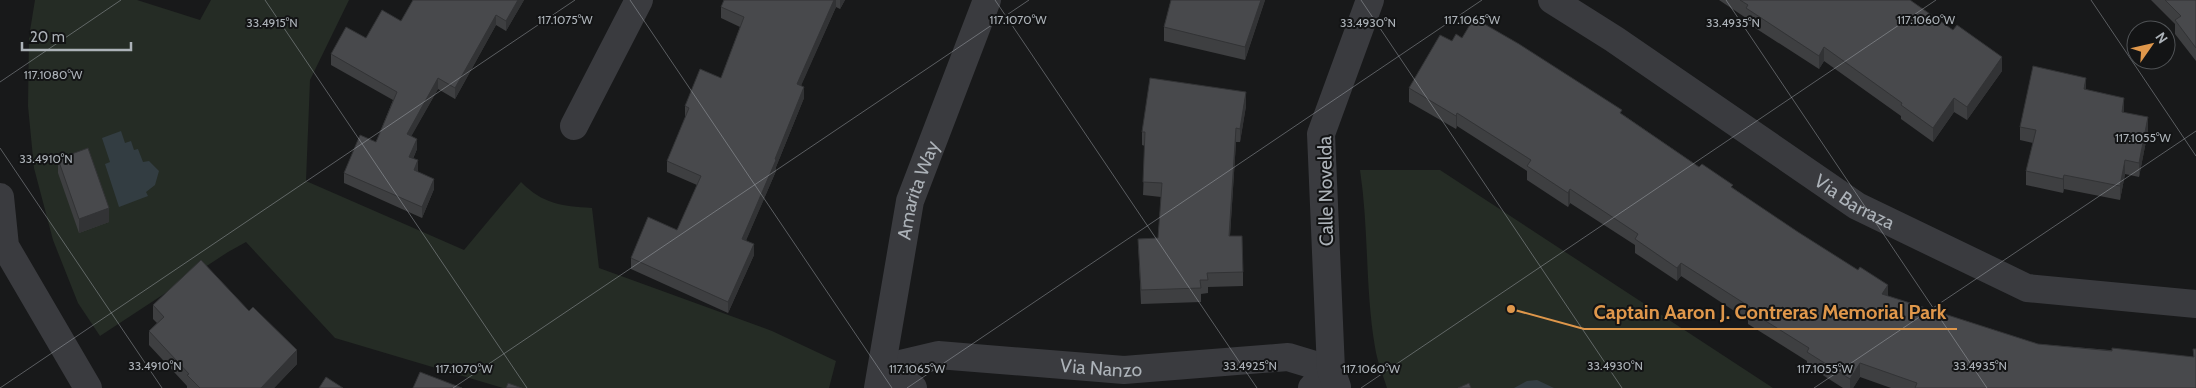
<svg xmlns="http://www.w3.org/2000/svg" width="2196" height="388" viewBox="0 0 2196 388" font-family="Cabin,sans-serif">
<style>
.green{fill:#252c25}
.water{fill:#333d42}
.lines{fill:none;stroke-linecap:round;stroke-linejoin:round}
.minor{stroke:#3a3b3f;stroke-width:28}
.tertiary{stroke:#3a3b3f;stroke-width:28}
.wall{fill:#3e3f41}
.shaded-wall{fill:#323335}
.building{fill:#48494c;stroke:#323335}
.ticks{fill:none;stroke:#acb2b8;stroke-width:1;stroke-opacity:0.45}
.labels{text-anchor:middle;stroke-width:4;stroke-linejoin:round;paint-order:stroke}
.street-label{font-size:19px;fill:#acb2b8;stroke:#131415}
.ticks-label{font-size:12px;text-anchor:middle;fill:#acb2b8;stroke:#131415;stroke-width:4;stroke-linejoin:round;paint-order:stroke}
.leader{fill:none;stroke:#df974b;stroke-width:2}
.callout-dot{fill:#df974b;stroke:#131415;stroke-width:2}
.callout-label{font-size:20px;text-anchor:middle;font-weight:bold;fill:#df974b;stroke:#131415;stroke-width:4;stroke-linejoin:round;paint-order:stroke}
</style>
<rect width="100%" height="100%" fill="#18191a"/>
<!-- green -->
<g class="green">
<path d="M35,0h102l63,20 11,-20h138l-39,80 -4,101 158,69 57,-68c22,22 40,24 71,26l7,60 173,63 64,30 -7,27h-326l-168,-50 -89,-96 -18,10 -128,84 -22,-33 -25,-63 -19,-72 -6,-62 1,-69z"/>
<path d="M1360,170h80l333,218h-386c-4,-13 -10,-27 -12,-41 -10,-58 -6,-118 -15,-177z"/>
</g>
<!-- water -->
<g class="water">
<polygon points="121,131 125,143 131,141 134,150 138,149 143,162 149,161 159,171 155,185 146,192 148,196 119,207 105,164 110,162 102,138"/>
<polygon points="1537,380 1554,388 1514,388 1527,381"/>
</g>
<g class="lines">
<!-- minor -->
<g class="minor">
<path id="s1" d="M1552,0l62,39 243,167 170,82 169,16"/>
<polyline points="574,126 639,0"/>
<polyline points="0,197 5,246 88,388"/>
<path id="s2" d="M883,368l55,-13 186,15 164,-13 43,13 -19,18"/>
<polyline points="883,368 913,388"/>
<polyline points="1337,387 1331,370 1321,134 1370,0"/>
</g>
<!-- tertiary -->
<path class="tertiary" id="s3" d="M878,388l32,-187 77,-201"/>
</g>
<!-- wall -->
<g class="wall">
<polygon points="413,0 524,0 506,31 496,25 455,99 438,89 411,136 417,149 413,159 418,171 418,172 434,189 422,218 344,183 344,173 376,142 393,100 331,65 331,54 366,38 401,21"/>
<polygon points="724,0 845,0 840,9 836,7 801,85 804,98 776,167 776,171 746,240 754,255 728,313 631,269 631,258 677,230 697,185 667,172 667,161 685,118 685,106 721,78 740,27 721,18 721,7"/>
<polygon points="1171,0 1265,0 1245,60 1164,41 1164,27"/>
<polygon points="1719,0 1910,0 2002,71 1967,120 1954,112 1933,142 1901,119 1901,116 1824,61 1819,69 1746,22 1746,18"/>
<polygon points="2151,0 2196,0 2196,61 2175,34 2175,24"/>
<polygon points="1452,41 1622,114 1699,167 1733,188 1888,296 2038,344 2193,357 2193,349 2196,388 1891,388 1860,377 1853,388 1843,388 1807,365 1807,361 1748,324 1748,320 1681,276 1677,281 1635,253 1635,245 1570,203 1568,207 1527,180 1527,171 1457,126 1456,129 1409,102 1409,88"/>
<polygon points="2086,90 2124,112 2148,131 2139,177 2125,174 2120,200 2064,189 2063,193 2026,185 2026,171 2033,143 2020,140 2020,127"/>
<polygon points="1246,106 1240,142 1236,142 1230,236 1243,272 1243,286 1208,287 1208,293 1201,294 1201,302 1141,304 1138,239 1158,238 1161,197 1143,195 1145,146 1142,145 1142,132"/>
<polygon points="58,159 109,222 79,233 58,173"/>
<polygon points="153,305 297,364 274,388 187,388 187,386 149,345 149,331 157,323 153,319"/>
</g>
<!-- shaded-wall -->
<g class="shaded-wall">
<polygon points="518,0 524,0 506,31 506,21"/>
<polygon points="834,0 836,0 836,7 797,95 797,84"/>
<polygon points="840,0 845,0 840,9"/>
<polygon points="1261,0 1265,0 1245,60 1245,47"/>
<polygon points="496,15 496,25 455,99 455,88"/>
<polygon points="1824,47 1824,61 1819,69 1819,56"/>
<polygon points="2002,57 2002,71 1967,120 1967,107"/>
<polygon points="438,78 438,89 407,144 407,134"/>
<polygon points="2086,78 2086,91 2084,89"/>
<polygon points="804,87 804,98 776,167 776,171 742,250 742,239"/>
<polygon points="1246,92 1246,106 1240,142 1240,129"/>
<polygon points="1954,98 1954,112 1933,142 1933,128"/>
<polygon points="2124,98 2124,111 2122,126 2122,112"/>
<polygon points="1457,113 1457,126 1456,129 1456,116"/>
<polygon points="2148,117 2148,131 2139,177 2139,163"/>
<polygon points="1236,128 1236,142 1229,250 1229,236"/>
<polygon points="417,139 417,149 409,167 409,157"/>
<polygon points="418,160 418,171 414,180 414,170"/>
<polygon points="2125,160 2125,174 2120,200 2120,186"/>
<polygon points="2064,175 2064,189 2063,193 2063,179"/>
<polygon points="434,179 434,189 422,218 422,207"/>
<polygon points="1570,189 1570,203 1568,207 1568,193"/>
<polygon points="109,208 109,222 79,233 79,219"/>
<polygon points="754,244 754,255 728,313 728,302"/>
<polygon points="1681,263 1681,276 1677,281 1677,268"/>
<polygon points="1888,285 1888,299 1882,294"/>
<polygon points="297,350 297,364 274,388 261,388"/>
<polygon points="1860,363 1860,377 1853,388 1850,388 1850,379"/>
</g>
<!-- building -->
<g class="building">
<polygon points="413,0 518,0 506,21 496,15 455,88 438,78 407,134 417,139 409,157 418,160 414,170 434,179 422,207 344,173 360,135 376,142 397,92 331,54 346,27 366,38 382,10 401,21"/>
<polygon points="724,0 834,0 797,84 804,87 775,159 776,160 742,239 754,244 728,302 631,258 648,217 677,230 701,176 667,161 689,108 685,106 700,69 721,78 744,17 721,7"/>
<polygon points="1171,0 1261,0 1245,47 1164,27"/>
<polygon points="1740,0 1910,0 1953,30 1957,25 2002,57 1967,107 1954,98 1933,128 1901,105 1902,103 1824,47 1819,56 1746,8 1748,5"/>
<polygon points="2165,0 2196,0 2196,48 2175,20 2181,16"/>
<polygon points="1474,18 1519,44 1622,110 1620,113 1699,167 1702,164 1733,185 1731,187 1798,232 1858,270 1860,267 1888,285 1882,294 2038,344 2112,351 2112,348 2194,357 2193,349 2196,349 2196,388 1915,388 1917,383 1860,363 1850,379 1807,352 1809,348 1748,310 1750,307 1681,263 1677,268 1635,239 1638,234 1570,189 1568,193 1527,166 1531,160 1457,113 1456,116 1409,88 1440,35 1452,41 1456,34 1462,38"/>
<polygon points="2033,66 2086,78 2084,89 2124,98 2122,112 2148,117 2139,163 2125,160 2120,186 2064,175 2063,179 2026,171 2036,130 2020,127"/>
<polygon points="1150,78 1246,92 1240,129 1236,128 1229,236 1242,236 1243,272 1207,273 1208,280 1200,280 1201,288 1141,290 1138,239 1158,238 1162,183 1143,182 1145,132 1142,132"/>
<polygon points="88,148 109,208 79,219 58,159"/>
<polygon points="201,260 249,311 253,307 297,350 261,388 200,388 187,375 189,374 149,331 164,317 153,305"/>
<polygon points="420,372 462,388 413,388"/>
<polygon points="326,377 343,388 319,388"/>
<polygon points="508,383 522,388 506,388"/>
<polygon points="1469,383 1471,388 1458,388"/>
</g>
<!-- ticks -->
<path class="ticks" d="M265,0l262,388M630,0l262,388M995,0l262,388M1361,0l261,388M1726,0l261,388M2091,0l105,156M0,82l121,-82M0,148l162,240M0,388l575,-388M453,388l576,-388M907,388l575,-388M1361,388l575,-388M1814,388l382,-257"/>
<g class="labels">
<!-- street labels -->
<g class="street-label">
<text dy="7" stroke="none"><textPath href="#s3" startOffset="202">Amarita Way</textPath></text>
<text transform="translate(1325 191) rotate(-91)" y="7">Calle Novelda</text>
<text dy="7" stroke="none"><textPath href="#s1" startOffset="364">Via Barraza</textPath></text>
<text dy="7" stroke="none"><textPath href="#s2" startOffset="220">Via Nanzo</textPath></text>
</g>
</g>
<g class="ticks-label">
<text x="1926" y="24">117.1060°W</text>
<text x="565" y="24">117.1075°W</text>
<text x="1018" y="24">117.1070°W</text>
<text x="1472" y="24">117.1065°W</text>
<text x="272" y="27">33.4915°N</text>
<text x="1368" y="27">33.4930°N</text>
<text x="1733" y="27">33.4935°N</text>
<text x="53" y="79">117.1080°W</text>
<text x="2143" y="142">117.1055°W</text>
<text x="46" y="163">33.4910°N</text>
<text x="155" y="370">33.4910°N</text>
<text x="1250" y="370">33.4925°N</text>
<text x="1615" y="370">33.4930°N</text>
<text x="1980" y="370">33.4935°N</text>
<text x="464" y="373">117.1070°W</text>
<text x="917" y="373">117.1065°W</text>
<text x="1371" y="373">117.1060°W</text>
<text x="1825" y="373">117.1055°W</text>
</g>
<!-- callouts -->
<path class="leader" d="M1511 309L1584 329H1957"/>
<circle class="callout-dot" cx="1511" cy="309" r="5"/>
<g class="callout-label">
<text x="1770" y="319">Captain Aaron J. Contreras Memorial Park</text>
</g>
<!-- north arrow -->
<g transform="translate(2151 45) rotate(56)"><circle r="24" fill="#131415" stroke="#505356"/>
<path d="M0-4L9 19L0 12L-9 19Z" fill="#df974b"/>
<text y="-8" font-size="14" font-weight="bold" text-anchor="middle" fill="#acb2b8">N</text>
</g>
<!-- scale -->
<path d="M22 42v8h109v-8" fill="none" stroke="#acb2b8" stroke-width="2.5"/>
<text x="30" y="42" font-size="15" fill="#acb2b8" stroke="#131415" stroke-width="4" paint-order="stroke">20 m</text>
</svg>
